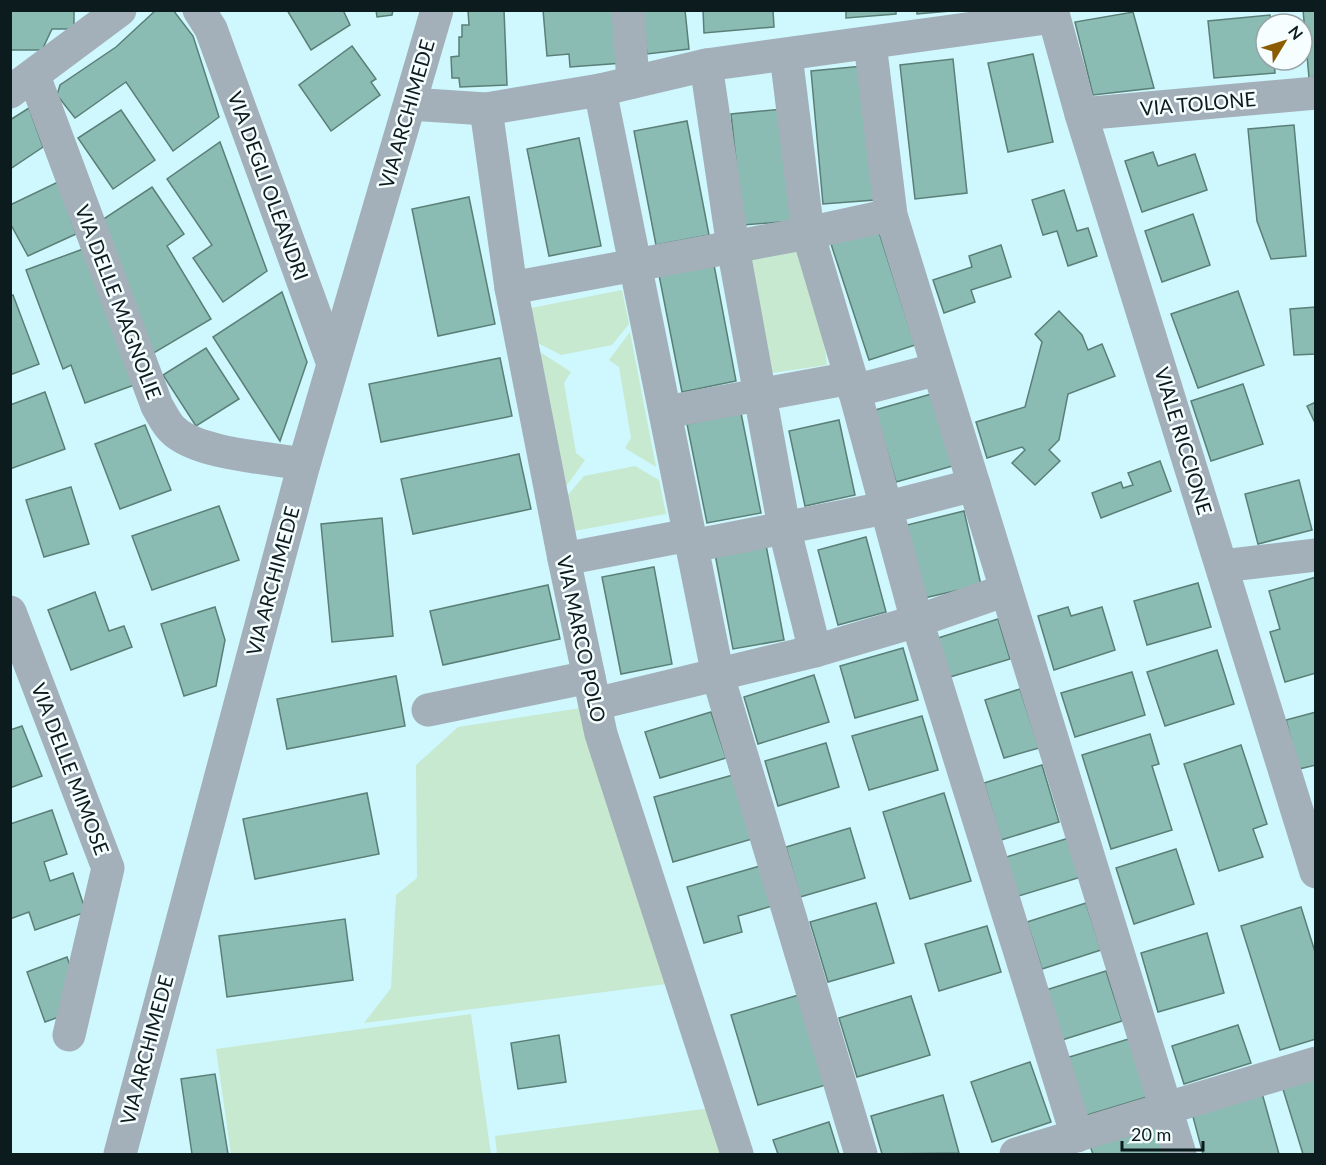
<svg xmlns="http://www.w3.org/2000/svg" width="1326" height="1165" viewBox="0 0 1326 1165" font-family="Lato,sans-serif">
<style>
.green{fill:#c6e9d0}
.building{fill:#8abcb3;stroke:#5a7f77;stroke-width:1.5}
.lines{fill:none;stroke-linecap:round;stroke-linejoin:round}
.minor{stroke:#a3b0b9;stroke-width:33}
.labels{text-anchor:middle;stroke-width:5;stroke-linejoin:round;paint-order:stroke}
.street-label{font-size:20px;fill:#0c1c1e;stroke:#f6feff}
</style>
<rect width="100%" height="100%" fill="#cff7fe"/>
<!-- green -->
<g class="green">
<polygon points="798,244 824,341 827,365 765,374 740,257"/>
<polygon points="622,290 629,324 612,345 561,355 538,343 531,308"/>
<polygon points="630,332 656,467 625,448 631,438 619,367 609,360"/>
<polygon points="540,352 571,372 564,383 576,453 585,460 565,488"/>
<polygon points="635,466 659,480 666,514 574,531 567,496 584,476"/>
<polygon points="581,708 666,984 364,1023 391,988 396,895 417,878 416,765 458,727"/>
<polygon points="471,1014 491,1154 231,1154 216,1049"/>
<polygon points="711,1108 724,1154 497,1154 495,1136"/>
</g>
<!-- building -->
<g class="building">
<polygon points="10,10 74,10 74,29 52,29 42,50 10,50"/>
<polygon points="156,10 173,10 193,36 219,117 173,151 126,82 75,118 57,95 60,85 116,47"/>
<polygon points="287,10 343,10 350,25 311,50"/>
<polygon points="376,10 393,10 392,15 377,17"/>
<polygon points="504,10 507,85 460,87 459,78 452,78 451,57 459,56 459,37 462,37 462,25 469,25 468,11"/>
<polygon points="543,10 619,10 623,63 570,67 569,54 547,56"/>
<polygon points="642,10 685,10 689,49 647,54"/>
<polygon points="703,10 773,10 774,27 704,33"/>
<polygon points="846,10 896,10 896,14 846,18"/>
<polygon points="917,10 962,10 917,14"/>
<polygon points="1303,10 1316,10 1316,77 1309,78"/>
<polygon points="1133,12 1154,88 1093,95 1075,22"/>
<polygon points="1270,15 1271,24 1266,24 1266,60 1274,60 1275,73 1214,78 1208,21"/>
<polygon points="352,46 376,79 371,82 380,95 331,131 299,85"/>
<polygon points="1033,54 1053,142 1008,152 988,63"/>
<polygon points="953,59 967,193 915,199 900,65"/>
<polygon points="863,66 875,200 823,204 811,71"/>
<polygon points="29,108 43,147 10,169 10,120"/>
<polygon points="783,109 794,221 743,225 731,114"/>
<polygon points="121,110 155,160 113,189 78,138"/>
<polygon points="687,121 709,235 656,245 634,131"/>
<polygon points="1294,125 1306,256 1271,259 1257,221 1248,129"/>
<polygon points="579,138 601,246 549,256 527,149"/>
<polygon points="220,142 267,271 223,302 193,258 212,245 167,179"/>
<polygon points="1153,152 1158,166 1195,154 1207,190 1142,212 1125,161"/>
<polygon points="58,182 76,234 28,256 10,223 10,205"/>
<polygon points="152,187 184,234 167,246 211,319 152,354 102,220"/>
<polygon points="1064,190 1077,231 1088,228 1097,256 1068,266 1057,231 1043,235 1032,200"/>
<polygon points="469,197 495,324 438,336 412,209"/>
<polygon points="1193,214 1210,265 1162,282 1145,231"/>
<polygon points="878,229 915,345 869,360 831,244"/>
<polygon points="1001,245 1011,277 971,290 975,302 944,313 933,280 972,267 969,256"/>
<polygon points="83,249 134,385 85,403 71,365 63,369 26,270"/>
<polygon points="714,265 736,381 682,392 659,275"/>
<polygon points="1238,291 1264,365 1198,388 1171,314"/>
<polygon points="282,292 307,362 280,441 213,337"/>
<polygon points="13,295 39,364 10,375 10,296"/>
<polygon points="1316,307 1316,354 1294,355 1290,309"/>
<polygon points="1059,311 1082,335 1088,350 1102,344 1115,376 1068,394 1059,440 1049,450 1060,461 1035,485 1012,463 1025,450 1022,447 987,458 976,422 1025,407 1042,342 1035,334"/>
<polygon points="206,348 239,399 196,426 163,375"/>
<polygon points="500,358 512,416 381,442 369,384"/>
<polygon points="1243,384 1263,444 1211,461 1191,401"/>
<polygon points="45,392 65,449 10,469 10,405"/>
<polygon points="935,393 956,465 896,482 875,410"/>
<polygon points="1316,402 1316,425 1307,406"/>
<polygon points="741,413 761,513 707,523 687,424"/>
<polygon points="839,420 855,495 805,506 789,431"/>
<polygon points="145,425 171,490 120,509 95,444"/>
<polygon points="519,454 531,509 413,534 401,479"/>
<polygon points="1160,461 1171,491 1101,518 1092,493 1121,482 1123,488 1133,485 1128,473"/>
<polygon points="1299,480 1312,530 1258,544 1245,494"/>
<polygon points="71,487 89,544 44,557 26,500"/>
<polygon points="219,506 239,560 152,590 132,536"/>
<polygon points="964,511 981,585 924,598 907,525"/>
<polygon points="382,518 393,636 332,642 321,524"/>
<polygon points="866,537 886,612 838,625 818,550"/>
<polygon points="766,545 784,640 733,649 715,554"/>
<polygon points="654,567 672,664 621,674 602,577"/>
<polygon points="1316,577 1316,673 1285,682 1270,632 1280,629 1269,591"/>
<polygon points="1198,583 1211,627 1147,645 1134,601"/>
<polygon points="548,585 560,639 443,665 430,611"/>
<polygon points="95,592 109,631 124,626 132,647 71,670 48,610"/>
<polygon points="215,607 225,640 216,686 184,696 161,624"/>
<polygon points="1068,607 1071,616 1102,607 1115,650 1054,670 1038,616"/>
<polygon points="998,619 1010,659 950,677 938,638"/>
<polygon points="903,648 918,700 855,718 840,666"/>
<polygon points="1217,650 1234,704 1165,726 1147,672"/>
<polygon points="1132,672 1145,715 1075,737 1061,693"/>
<polygon points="814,675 829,722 758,744 744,697"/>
<polygon points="396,676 405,726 287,749 277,699"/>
<polygon points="1020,689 1039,748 1004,758 985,700"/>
<polygon points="711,712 726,758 660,778 645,732"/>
<polygon points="1316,712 1316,765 1299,769 1286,720"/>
<polygon points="922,716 938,770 869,790 852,736"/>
<polygon points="22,726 42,776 10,788 10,730"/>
<polygon points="1150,734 1159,764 1152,766 1172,830 1111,849 1082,755"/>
<polygon points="826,743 839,787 778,806 765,761"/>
<polygon points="1241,745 1267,824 1253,829 1263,857 1219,871 1184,764"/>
<polygon points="1042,765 1059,822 1001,840 984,783"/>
<polygon points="733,775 752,839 673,862 654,797"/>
<polygon points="367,793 379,854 255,879 243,819"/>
<polygon points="944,793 971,881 910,899 883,812"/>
<polygon points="52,810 67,854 44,862 50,881 73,873 86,912 35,930 29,912 10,919 10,824"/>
<polygon points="850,828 865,878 800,897 786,847"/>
<polygon points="1069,838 1081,877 1015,897 1003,858"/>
<polygon points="1176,849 1194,904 1134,924 1116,868"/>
<polygon points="760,866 772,906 738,916 742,932 704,943 687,887"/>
<polygon points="876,903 894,963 828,982 810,922"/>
<polygon points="1086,903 1101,950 1042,969 1027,922"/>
<polygon points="1301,907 1316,955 1316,1039 1280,1050 1241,926"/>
<polygon points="345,919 353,980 227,997 219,936"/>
<polygon points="987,926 1001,972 939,991 925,944"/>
<polygon points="1207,933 1224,993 1158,1012 1141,953"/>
<polygon points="67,957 77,985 70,1013 45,1022 27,972"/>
<polygon points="1106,971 1122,1021 1062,1040 1046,990"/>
<polygon points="802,994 829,1084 758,1105 731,1015"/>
<polygon points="911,996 930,1055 857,1077 839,1018"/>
<polygon points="1238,1025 1251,1063 1184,1084 1172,1046"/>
<polygon points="559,1035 566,1082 518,1089 511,1043"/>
<polygon points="1132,1038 1150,1096 1084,1116 1066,1058"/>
<polygon points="1030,1062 1051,1122 992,1142 971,1082"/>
<polygon points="215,1074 228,1154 192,1154 181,1079"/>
<polygon points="1316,1076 1316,1154 1303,1154 1282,1086"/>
<polygon points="1262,1093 1279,1154 1203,1154 1192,1113"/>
<polygon points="943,1095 959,1153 882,1154 871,1116"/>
<polygon points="829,1122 839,1154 778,1154 773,1140"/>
<polygon points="1157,1125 1167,1154 1093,1154 1090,1146"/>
</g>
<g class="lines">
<!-- minor -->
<g class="minor">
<polyline points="199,10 211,29 333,364"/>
<polyline points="628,10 633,82"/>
<polyline points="1052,10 1081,114 1316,872"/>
<polyline points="870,43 891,215 1180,1154"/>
<polyline points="786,55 808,233 851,378 917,621 1077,1136"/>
<polyline points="706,65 733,247 784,527 815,651"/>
<path d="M34,76l123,330c5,8 9,18 16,24 24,24 96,28 131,34"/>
<polyline points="600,90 718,676 861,1154"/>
<polyline points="10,92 120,10"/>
<polyline points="410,104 486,109 600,90 706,65 1053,17"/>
<polyline points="486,109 511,288 564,559 601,734 737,1154"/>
<polyline points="1081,114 1316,93"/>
<polyline points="511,288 808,233 891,215"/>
<polyline points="854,391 938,369"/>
<polyline points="666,412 851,378"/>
<polyline points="692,546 885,508 974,485"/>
<polyline points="564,559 689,535"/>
<polyline points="1222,566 1316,555"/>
<polyline points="10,612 108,868 69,1035"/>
<polyline points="595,704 815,651 917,621 1006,590"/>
<polyline points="428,710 589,677"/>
<polyline points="120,1154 304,464 437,10"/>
<polyline points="1016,1154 1316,1063"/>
</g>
</g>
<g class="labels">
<!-- street labels -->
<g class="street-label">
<text transform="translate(1198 104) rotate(-5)" y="7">VIA TOLONE</text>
<text transform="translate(407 114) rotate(-74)" y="7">VIA ARCHIMEDE</text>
<text transform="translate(268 186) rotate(70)" y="7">VIA DEGLI OLEANDRI</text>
<text transform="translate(118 302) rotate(69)" y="7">VIA DELLE MAGNOLIE</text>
<text transform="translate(1183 441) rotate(73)" y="7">VIALE RICCIONE</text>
<text transform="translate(273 581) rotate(-75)" y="7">VIA ARCHIMEDE</text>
<text transform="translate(581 639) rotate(78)" y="7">VIA MARCO POLO</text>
<text transform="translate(70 769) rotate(69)" y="7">VIA DELLE MIMOSE</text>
<text transform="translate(147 1050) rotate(-75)" y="7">VIA ARCHIMEDE</text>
</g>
</g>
<!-- border -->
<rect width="1326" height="1165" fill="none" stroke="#0c1c1e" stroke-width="24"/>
<!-- north arrow -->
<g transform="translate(1284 42) rotate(52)"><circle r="28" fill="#f6feff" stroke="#98a4a5" stroke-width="1.5"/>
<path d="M0-4.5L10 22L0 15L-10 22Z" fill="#8b5c02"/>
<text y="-9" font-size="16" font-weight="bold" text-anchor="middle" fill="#0c1c1e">N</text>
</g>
<!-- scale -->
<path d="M1122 1141v9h81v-9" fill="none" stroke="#0c1c1e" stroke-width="3"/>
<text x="1131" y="1141" font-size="18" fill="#0c1c1e" stroke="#f6feff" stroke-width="4.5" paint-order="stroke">20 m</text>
</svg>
